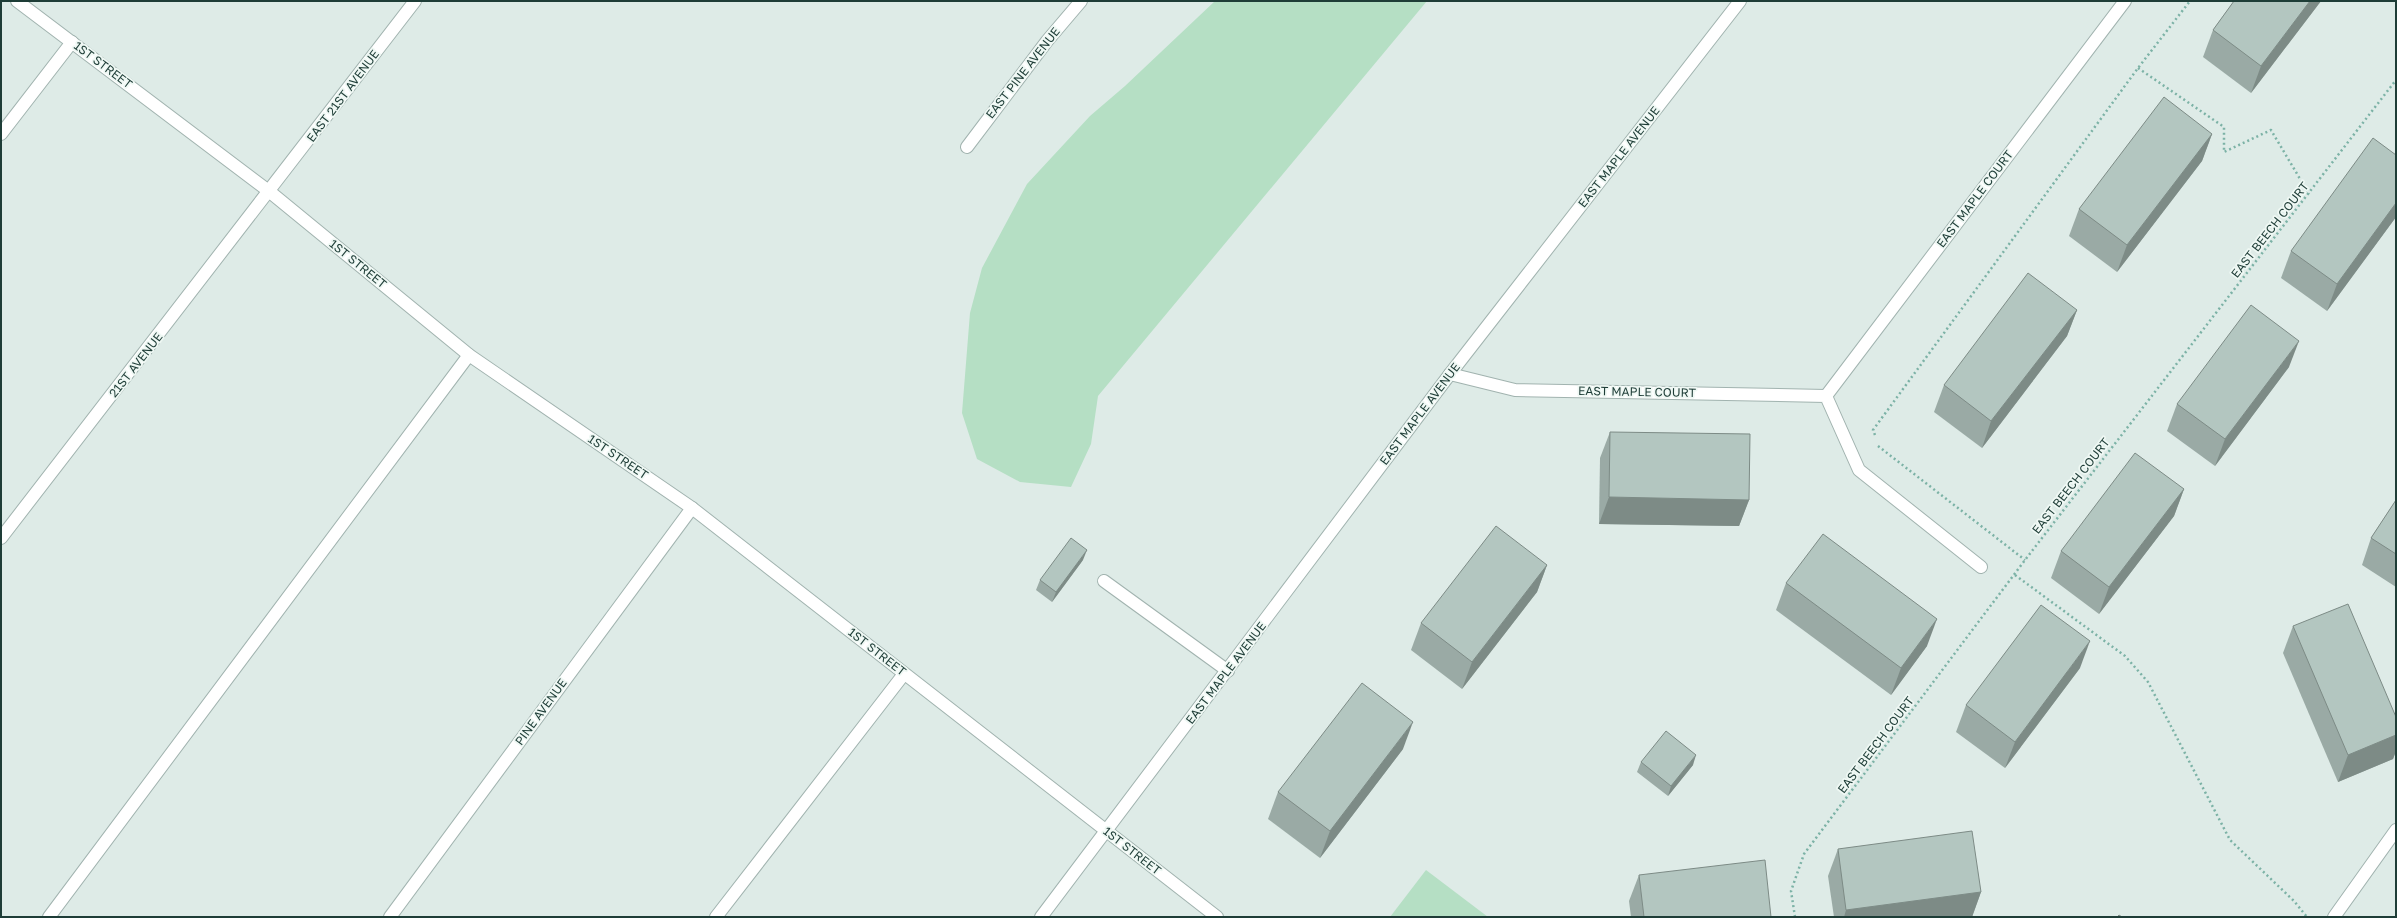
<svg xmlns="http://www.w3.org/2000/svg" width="2397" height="918" viewBox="0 0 2397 918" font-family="'Golos Text',sans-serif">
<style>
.green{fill:#b5dfc4}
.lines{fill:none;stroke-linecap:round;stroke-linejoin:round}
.lane-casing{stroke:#a1b3af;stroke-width:14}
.street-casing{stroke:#a1b3af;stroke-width:14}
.path{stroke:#7cb2a6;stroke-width:2.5;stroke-dasharray:2 3;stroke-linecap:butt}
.lane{stroke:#fff;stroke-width:12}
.street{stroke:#fff;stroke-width:12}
.wall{fill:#9aaaa5}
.shaded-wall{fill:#7d8b86}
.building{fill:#b3c6c0;stroke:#7d8b86}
.labels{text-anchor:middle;stroke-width:3.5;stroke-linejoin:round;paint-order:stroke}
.street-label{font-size:12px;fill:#1e3d37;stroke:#eff8f4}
</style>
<rect width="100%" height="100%" fill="#deebe7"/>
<!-- green -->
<g class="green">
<polygon points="1215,1 1427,1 1098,396 1091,444 1071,487 1020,482 977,459 962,413 970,313 982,268 1027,184 1090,116 1125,86"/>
<polygon points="1426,870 1488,917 1390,917"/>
</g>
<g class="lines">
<!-- lane casing -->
<g class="lane-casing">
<g id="lane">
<polyline points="1,134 72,42"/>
<polyline points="1104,581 1228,671"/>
<polyline points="49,917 469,355"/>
<polyline points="716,917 904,674"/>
<polyline points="2334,917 2396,830"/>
</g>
</g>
<!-- street casing -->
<g class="street-casing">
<g id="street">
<polyline points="17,1 270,192 469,355 692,508 1217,917"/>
<polyline points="967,147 1047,41 1081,1"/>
<polyline points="1450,374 1515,390 1826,396 1859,470 1981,567"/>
<polyline points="1826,396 2125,1"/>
<polyline points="1,538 415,1"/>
<polyline points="390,917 692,508"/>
<polyline points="1041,917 1450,374 1740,1"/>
</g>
</g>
<!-- path -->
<g class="path">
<polyline points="2138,68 2224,127 2224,152 2271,130 2309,194"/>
<polyline points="1875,435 1873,430 2138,68 2190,1"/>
<polyline points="1878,446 2025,560"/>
<polyline points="2015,575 2125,656 2148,682 2230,840 2294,901 2307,917"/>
<polyline points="1795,917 1791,891 1804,854 2025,560 2396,80"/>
</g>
<!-- lane -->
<use href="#lane" class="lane"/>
<!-- street -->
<use href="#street" class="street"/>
</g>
<!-- wall -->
<g class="wall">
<polygon points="2234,1 2321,1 2251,93 2203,57 2213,30"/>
<polygon points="2212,134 2202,161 2117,272 2069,236 2079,209"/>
<polygon points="2396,155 2396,217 2327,311 2281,278 2291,251"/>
<polygon points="2077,310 2067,336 1982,448 1934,412 1944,385"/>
<polygon points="2289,367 2215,466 2167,431 2177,404"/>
<polygon points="1610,432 1749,500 1739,526 1599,524 1600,458"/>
<polygon points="2184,489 2174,516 2099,614 2051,578 2061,551"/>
<polygon points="2396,500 2396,587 2362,565 2371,538"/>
<polygon points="1083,560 1052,602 1036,590 1040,580"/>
<polygon points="1547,565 1537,592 1462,689 1411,650 1421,623"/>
<polygon points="1786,583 1927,646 1891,695 1776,610"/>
<polygon points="2293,626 2396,717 2396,751 2393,759 2338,782 2283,653"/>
<polygon points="2080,668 2005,768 1956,732 1966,705"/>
<polygon points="1403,749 1320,858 1268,819 1278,792"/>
<polygon points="1641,762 1693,765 1668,796 1637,772"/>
<polygon points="1838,849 1981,892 1972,917 1834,917 1828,876"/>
<polygon points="1639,875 1771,917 1631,917 1629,901"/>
</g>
<!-- shaded-wall -->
<g class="shaded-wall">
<polygon points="2310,1 2321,1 2251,93 2261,66"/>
<polygon points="2212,134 2202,161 2117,272 2127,245"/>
<polygon points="2396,203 2396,217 2327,311 2337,284"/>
<polygon points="2077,310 2067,336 1982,448 1991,421"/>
<polygon points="2299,341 2289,367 2215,466 2225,439"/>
<polygon points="2184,489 2174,516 2099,614 2109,587"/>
<polygon points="1609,497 1749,500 1739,526 1599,524"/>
<polygon points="1087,550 1083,560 1052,602 1056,592"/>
<polygon points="1547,565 1537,592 1462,689 1472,662"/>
<polygon points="1937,619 1927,646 1891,695 1901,668"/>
<polygon points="2090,641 2080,668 2005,768 2015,742"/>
<polygon points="1413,722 1403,749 1320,858 1330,831"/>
<polygon points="2396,735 2396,751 2393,759 2338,782 2348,755"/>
<polygon points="1696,755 1693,765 1668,796 1671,786"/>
<polygon points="1981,892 1972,917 1844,917 1846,910"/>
</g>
<!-- building -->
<g class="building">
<polygon points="2234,1 2310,1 2261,66 2213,30"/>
<polygon points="2164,97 2212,134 2127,245 2079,209"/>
<polygon points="2373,138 2396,155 2396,203 2337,284 2291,251"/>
<polygon points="2028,273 2077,310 1991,421 1944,385"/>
<polygon points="2251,305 2299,341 2225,439 2177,404"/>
<polygon points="1610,432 1750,434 1749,500 1609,497"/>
<polygon points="2135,453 2184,489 2109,587 2061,551"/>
<polygon points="2396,500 2396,554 2371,538"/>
<polygon points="1496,526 1547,565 1472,662 1421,623"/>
<polygon points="1823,534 1937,619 1901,668 1786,583"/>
<polygon points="1071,538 1087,550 1056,592 1040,580"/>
<polygon points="2348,604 2396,717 2396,735 2348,755 2293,626"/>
<polygon points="2041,605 2090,641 2015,742 1966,705"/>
<polygon points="1362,683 1413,722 1330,831 1278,792"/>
<polygon points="1666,731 1696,755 1671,786 1641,762"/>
<polygon points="1972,831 1981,892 1846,910 1838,849"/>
<polygon points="1765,860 1771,917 1644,917 1639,875"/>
<polygon points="2119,915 2122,917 2117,917"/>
</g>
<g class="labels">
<!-- street labels -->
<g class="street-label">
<text transform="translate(103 65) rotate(37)" y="4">1ST STREET</text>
<text transform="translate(1023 73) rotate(-52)" y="4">EAST PINE AVENUE</text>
<text transform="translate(343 96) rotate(-53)" y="4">EAST 21ST AVENUE</text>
<text transform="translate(1619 157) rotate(-52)" y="4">EAST MAPLE AVENUE</text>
<text transform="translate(1975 199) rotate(-53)" y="4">EAST MAPLE COURT</text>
<text transform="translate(2270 230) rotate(-52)" y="4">EAST BEECH COURT</text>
<text transform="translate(358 264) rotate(39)" y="4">1ST STREET</text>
<text transform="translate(136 365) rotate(-52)" y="4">21ST AVENUE</text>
<text transform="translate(1637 392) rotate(1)" y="4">EAST MAPLE COURT</text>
<text transform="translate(1420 414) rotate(-53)" y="4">EAST MAPLE AVENUE</text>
<text transform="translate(618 457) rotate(34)" y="4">1ST STREET</text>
<text transform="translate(2071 486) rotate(-52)" y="4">EAST BEECH COURT</text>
<text transform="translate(877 652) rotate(38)" y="4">1ST STREET</text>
<text transform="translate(1226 673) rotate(-53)" y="4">EAST MAPLE AVENUE</text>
<text transform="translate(541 712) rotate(-54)" y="4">PINE AVENUE</text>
<text transform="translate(1876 745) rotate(-53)" y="4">EAST BEECH COURT</text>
<text transform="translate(1132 851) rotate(38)" y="4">1ST STREET</text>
</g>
</g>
<!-- border -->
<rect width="2397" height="918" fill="none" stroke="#1e3d37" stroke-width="4"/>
</svg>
